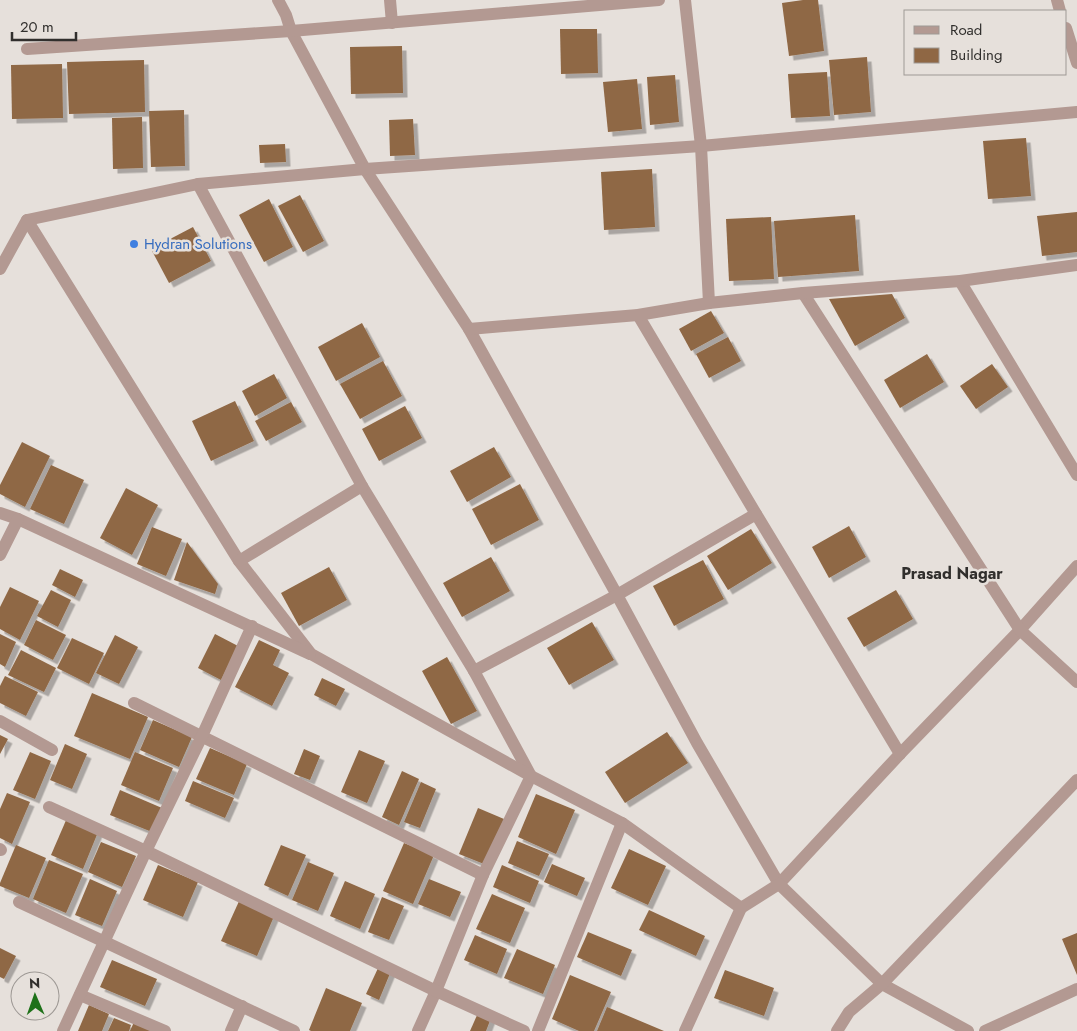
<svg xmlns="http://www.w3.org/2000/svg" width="1077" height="1031" viewBox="0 0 1077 1031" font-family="Jost,sans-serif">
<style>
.building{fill:#8f6744;filter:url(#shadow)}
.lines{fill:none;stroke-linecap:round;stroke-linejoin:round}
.minor{stroke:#b39992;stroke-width:12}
.shop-dot{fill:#3f7fe0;stroke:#e6e0db;stroke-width:2}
.labels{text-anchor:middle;stroke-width:5;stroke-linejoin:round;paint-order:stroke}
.shop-label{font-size:15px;fill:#366cbe;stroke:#e6e0db;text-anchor:start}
.neighbourhood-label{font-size:16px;font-weight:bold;fill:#312f2d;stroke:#e6e0db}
</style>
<defs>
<filter id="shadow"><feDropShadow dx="4.5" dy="4.5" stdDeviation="0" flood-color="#0004"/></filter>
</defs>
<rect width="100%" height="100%" fill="#e6e0db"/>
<!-- building -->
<g class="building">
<polygon points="803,0 818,0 824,51 789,56 782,3"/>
<polygon points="560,29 597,29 598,73 561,74"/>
<polygon points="402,46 403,93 351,94 350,47"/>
<polygon points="867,57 871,112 834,115 829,60"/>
<polygon points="144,60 145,112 69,114 67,62"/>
<polygon points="62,64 63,118 12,119 11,65"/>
<polygon points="827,72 830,116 791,118 788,74"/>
<polygon points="675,75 679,122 650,125 647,77"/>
<polygon points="637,79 642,129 608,132 603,82"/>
<polygon points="184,110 185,166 151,167 149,111"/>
<polygon points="142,117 143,168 113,169 112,118"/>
<polygon points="413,119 415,155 390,156 389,120"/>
<polygon points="1026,138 1031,196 988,199 983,141"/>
<polygon points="285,144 286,162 260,163 259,145"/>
<polygon points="652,169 655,227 604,230 601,172"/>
<polygon points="300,195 324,241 303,252 278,206"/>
<polygon points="269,199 293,247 264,262 239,215"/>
<polygon points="1077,212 1077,252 1042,256 1037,216"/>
<polygon points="855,215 859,271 778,277 774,221"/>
<polygon points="771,217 774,279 729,281 726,219"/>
<polygon points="193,227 211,261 169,283 151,249"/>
<polygon points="892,294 905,318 855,346 829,299"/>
<polygon points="711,311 724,333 691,351 679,329"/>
<polygon points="362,323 380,357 336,381 318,347"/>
<polygon points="728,337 741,361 709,378 696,354"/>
<polygon points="927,354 944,382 900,408 884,380"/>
<polygon points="383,361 402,396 360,419 340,384"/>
<polygon points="992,364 1008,387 976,409 960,386"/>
<polygon points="274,374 287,398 255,416 242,391"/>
<polygon points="235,401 254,441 211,461 192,421"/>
<polygon points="291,402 302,422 266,441 255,421"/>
<polygon points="405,406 422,438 379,461 362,429"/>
<polygon points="22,442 50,456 25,507 0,494 0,485"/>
<polygon points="494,447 511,477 467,502 450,471"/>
<polygon points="51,465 84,480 64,524 30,509"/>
<polygon points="520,484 539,520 491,545 472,509"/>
<polygon points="126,488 158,505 132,555 100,538"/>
<polygon points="849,526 866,557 829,578 812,547"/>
<polygon points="152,527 182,539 166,576 137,564"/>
<polygon points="751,529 772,563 728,590 707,556"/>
<polygon points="187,542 218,584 215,594 174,580"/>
<polygon points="491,557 510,591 462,617 443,583"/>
<polygon points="703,560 724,599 674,626 653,586"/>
<polygon points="329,567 347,600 299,626 281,593"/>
<polygon points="60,569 83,580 75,597 52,585"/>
<polygon points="10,587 39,601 20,640 0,629 0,607"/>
<polygon points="51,590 71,600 58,627 37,616"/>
<polygon points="896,590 913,619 864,647 847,618"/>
<polygon points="36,620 66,635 53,660 24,645"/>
<polygon points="592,622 614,660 569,685 547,648"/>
<polygon points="0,634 16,642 5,667 0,664"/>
<polygon points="215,634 238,646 221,680 198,668"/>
<polygon points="115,635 138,647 119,684 96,673"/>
<polygon points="72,638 104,653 89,684 57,668"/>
<polygon points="259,640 280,650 273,665 289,673 272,706 235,687"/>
<polygon points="21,650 56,668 44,692 8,675"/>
<polygon points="447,657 477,711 451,724 422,671"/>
<polygon points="5,676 38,692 26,716 0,703 0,686"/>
<polygon points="322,678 345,689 336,706 314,695"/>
<polygon points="92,693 148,717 130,759 74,736"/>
<polygon points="153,720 192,737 179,767 140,750"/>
<polygon points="667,732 688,763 625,803 605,772"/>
<polygon points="0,735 8,739 0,754"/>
<polygon points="65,744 87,754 72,789 50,780"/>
<polygon points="210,748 247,764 234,795 196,779"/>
<polygon points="304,749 320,756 310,780 294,774"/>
<polygon points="359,750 385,761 367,803 341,792"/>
<polygon points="30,752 51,761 35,799 13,790"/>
<polygon points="135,752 173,768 159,801 121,785"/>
<polygon points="402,771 419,779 399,825 382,817"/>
<polygon points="193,781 234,798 225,818 185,801"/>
<polygon points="421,782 436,789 420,828 404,822"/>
<polygon points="120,790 162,808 152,832 110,815"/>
<polygon points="7,793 30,802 12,844 0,838 0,809"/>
<polygon points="536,794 575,810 556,854 518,837"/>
<polygon points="478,808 504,819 484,864 459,854"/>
<polygon points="67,818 98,832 83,869 51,855"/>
<polygon points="517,841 549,854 539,876 508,863"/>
<polygon points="101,842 136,856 122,887 88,872"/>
<polygon points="404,843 434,855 413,904 383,891"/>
<polygon points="16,845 46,858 29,898 0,886 0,883"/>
<polygon points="281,845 306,855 288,896 264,885"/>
<polygon points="629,849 666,866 648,905 611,888"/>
<polygon points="49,860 83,874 66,913 33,899"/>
<polygon points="308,862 334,873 318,911 292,900"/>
<polygon points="552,864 585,878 577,896 544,882"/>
<polygon points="158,865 198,882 183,917 143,900"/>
<polygon points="502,865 539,881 530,903 493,887"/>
<polygon points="90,879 117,891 102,926 75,915"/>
<polygon points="429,879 461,892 450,917 418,904"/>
<polygon points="345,881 375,894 360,929 330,916"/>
<polygon points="492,894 525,908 510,943 476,929"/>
<polygon points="382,897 404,906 389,940 368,932"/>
<polygon points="240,899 275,914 257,956 221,941"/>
<polygon points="649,910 705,936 696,956 639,930"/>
<polygon points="588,932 632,950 621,976 577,957"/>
<polygon points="1077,933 1077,975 1062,939"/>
<polygon points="475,935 507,949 497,974 464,960"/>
<polygon points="0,948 16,956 4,979 0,977"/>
<polygon points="517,949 555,965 543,994 504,978"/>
<polygon points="112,960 157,979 145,1006 100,987"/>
<polygon points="379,966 391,971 379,1000 366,994"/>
<polygon points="725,970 774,988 764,1016 714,998"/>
<polygon points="570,975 611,992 594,1031 579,1031 552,1019"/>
<polygon points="326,988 362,1003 350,1031 311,1031 309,1030"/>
<polygon points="89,1005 109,1014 102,1031 78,1031"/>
<polygon points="607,1007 664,1031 597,1031"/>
<polygon points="478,1013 491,1018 486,1031 470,1031"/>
<polygon points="114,1018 131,1025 129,1031 108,1031"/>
<polygon points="134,1022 155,1031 130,1031"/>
</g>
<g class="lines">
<!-- minor -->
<g class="minor">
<polyline points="278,0 286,15 291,31 365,169 469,329 617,595 697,743 779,884 900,754 1020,630 1077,566"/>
<polyline points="390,0 392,23"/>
<polyline points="685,0 701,146 709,303"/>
<polyline points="1057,0 1060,11"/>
<polyline points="1066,28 1077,63"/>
<polyline points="27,49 291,31 659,0"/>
<polyline points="198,184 362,486 474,671 531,776 483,875 436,991 418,1031"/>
<polyline points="27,220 239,561 311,654 531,776 622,823 741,908 779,884 882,984 968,1031"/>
<polyline points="0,269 27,220 198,184 365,169 701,146 1077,112"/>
<polyline points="960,281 1077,475"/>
<polyline points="803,293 1020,630 1077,682"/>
<polyline points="638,315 756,514 793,575 900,754"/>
<polyline points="469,329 638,315 709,303 803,293 960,281 1077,265"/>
<polyline points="0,513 18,519 310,654"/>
<polyline points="0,555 18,519"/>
<polyline points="239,561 362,486"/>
<polyline points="474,671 617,595 756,514"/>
<polyline points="134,703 483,875"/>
<polyline points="0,721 52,750"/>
<polyline points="49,807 146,851 436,991 524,1031"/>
<polyline points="0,849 1,850"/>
<polyline points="19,902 105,942 294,1031"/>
<polyline points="80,995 165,1031"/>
<polyline points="63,1031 146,851 202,736 252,626"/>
<polyline points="231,1031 242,1006"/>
<polyline points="538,1031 622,823"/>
<polyline points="685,1031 741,908"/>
<polyline points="837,1031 849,1012 882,984 1077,780"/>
<polyline points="985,1031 1077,989"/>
</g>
</g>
<!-- markers -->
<circle class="shop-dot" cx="134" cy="244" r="5"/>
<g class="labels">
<!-- shop labels -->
<g class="shop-label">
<text x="144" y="249">Hydran Solutions</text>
</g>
<!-- neighbourhood labels -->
<g class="neighbourhood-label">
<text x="952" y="579">Prasad Nagar</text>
</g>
</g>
<!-- legend -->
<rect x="904" y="10" width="162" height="65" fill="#e6e0db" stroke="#9e9995"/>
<rect x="914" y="26" width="25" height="8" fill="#b39992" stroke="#9e9995"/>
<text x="950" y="35" font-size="15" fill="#312f2d">Road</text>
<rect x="914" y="48" width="25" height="15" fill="#8f6744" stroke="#9e9995"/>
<text x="950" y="60" font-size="15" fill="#312f2d">Building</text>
<!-- north arrow -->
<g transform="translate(35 996) rotate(358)"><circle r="24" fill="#e6e0db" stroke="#9e9995"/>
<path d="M0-4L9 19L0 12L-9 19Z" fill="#1e7119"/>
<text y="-8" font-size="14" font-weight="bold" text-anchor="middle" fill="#312f2d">N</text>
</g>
<!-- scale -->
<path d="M12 32v8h64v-8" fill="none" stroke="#312f2d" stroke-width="2.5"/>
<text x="20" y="32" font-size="15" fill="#312f2d" stroke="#e6e0db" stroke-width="4" paint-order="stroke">20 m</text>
</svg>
